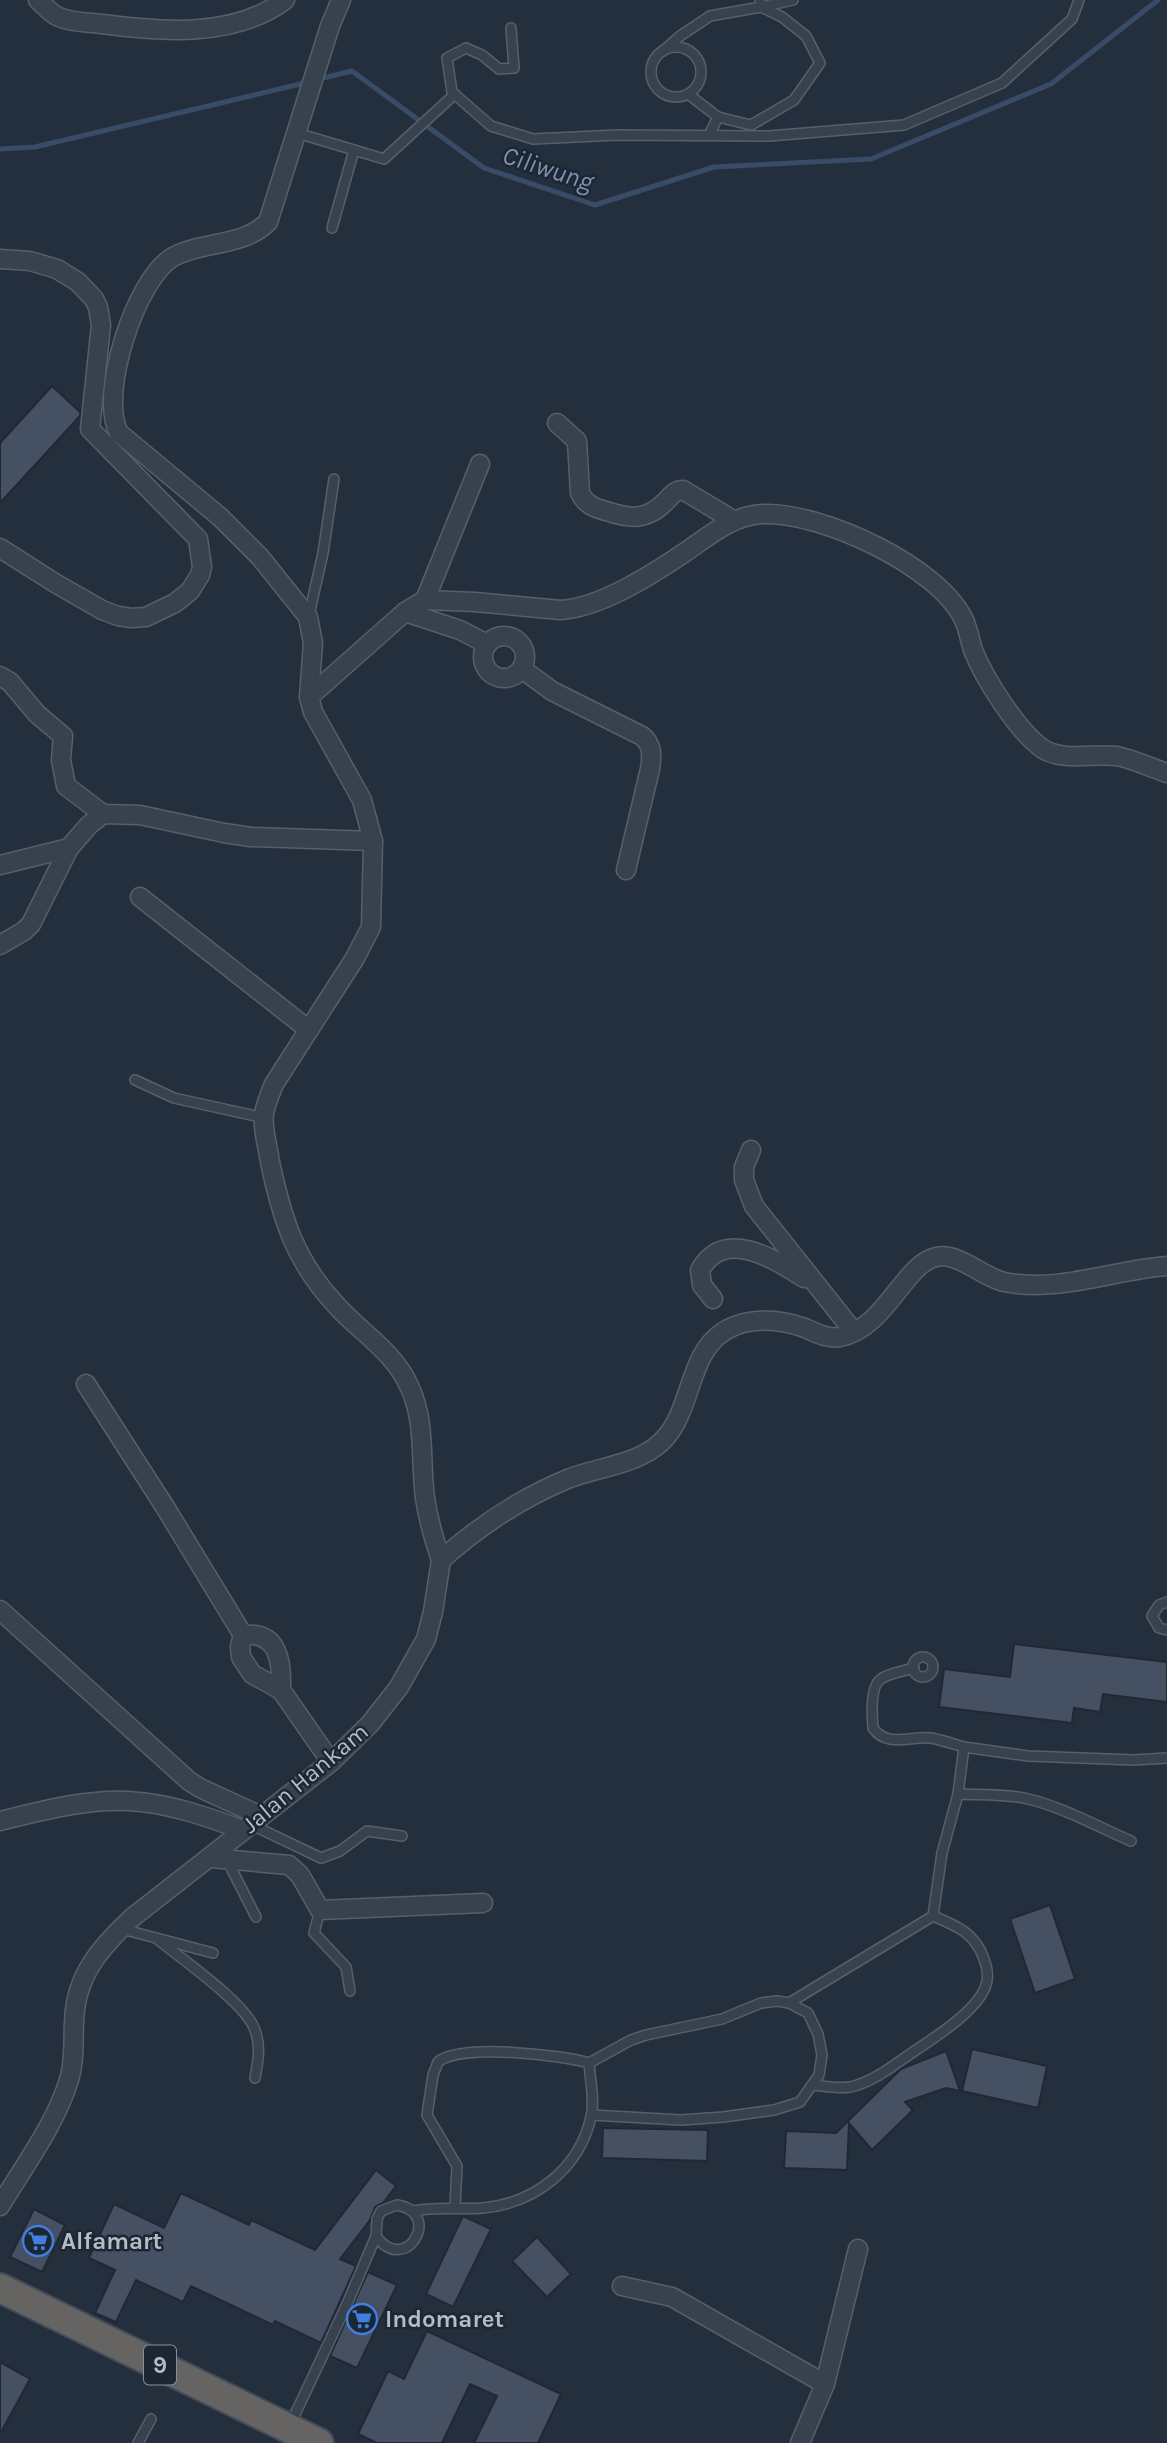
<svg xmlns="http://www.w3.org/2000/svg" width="1167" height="2443" viewBox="0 0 1167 2443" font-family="Karla,sans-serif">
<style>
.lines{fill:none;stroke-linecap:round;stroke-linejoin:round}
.stream{stroke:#394c67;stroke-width:5}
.building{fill:#455162;stroke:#1f2835;stroke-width:2}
.service-casing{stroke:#565f6c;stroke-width:12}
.minor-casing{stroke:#565f6c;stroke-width:21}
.trunk-casing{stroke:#434c59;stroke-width:32}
.service{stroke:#38414e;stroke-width:9}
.minor{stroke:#38414e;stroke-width:18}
.trunk{stroke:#656462;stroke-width:28}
.labels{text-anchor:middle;stroke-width:5;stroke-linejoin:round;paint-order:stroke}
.shield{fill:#1d2633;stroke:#878f9c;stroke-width:2}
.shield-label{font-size:23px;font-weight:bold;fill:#b4bcc9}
.street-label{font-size:24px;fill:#b4bcc9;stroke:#1d2633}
.poi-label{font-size:24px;font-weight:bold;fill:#b4bcc9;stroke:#1d2633;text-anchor:start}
.water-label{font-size:26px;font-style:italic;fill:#7c92b1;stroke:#1d2633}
</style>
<rect width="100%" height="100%" fill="#242f3e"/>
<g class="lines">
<!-- stream -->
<g class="stream">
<polyline points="319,79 352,71 484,168 595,205 714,167 871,159 1051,84 1158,0"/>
<polyline points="0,149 35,147 309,82"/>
</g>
</g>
<!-- building -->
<g class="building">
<polygon points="52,386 80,412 80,416 0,503 0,443"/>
<polygon points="1014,1644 1167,1662 1167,1702 1103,1694 1100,1712 1074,1708 1072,1723 939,1707 944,1669 1010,1677"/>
<polygon points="1050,1905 1075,1979 1035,1993 1010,1919"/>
<polygon points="972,2049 1047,2066 1038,2108 962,2091"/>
<polygon points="946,2051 960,2091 946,2088 905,2102 913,2110 872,2150 849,2123 847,2170 784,2168 786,2131 836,2133 901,2069"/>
<polygon points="603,2128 708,2130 707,2161 602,2158"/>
<polygon points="376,2170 396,2186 383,2203 375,2207 370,2220 340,2259 356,2266 321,2343 275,2321 273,2325 191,2286 183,2302 136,2280 116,2322 95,2313 115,2270 89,2258 114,2204 164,2228 181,2193 249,2225 251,2220 315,2250"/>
<polygon points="34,2209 65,2225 42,2272 10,2257"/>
<polygon points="463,2216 491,2229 453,2307 426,2294"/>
<polygon points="537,2237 571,2274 547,2297 512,2261"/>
<polygon points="368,2272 397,2285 357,2368 330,2356"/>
<polygon points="427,2331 561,2394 538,2443 474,2443 497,2396 470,2384 442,2443 377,2443 358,2434 388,2371 404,2379"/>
<polygon points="0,2362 30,2379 0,2434"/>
</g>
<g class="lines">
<!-- service casing -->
<g class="service-casing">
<g id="service">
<polyline points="760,0 761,7 793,0"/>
<polyline points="511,28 514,68 499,69 482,55 466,48 447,58 452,92 491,126 533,139 618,135 769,136 904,125 1002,83 1072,19 1079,0"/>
<circle cx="676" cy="72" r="25"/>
<polyline points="663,51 680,36 710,16 761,7 782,17 806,36 820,63 794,100 751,125 718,117 688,94"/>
<polyline points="297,133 354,150 332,228"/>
<polyline points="709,135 718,117"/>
<polyline points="354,150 384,159 455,94"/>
<polyline points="309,615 323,553 334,479"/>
<polyline points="135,1080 174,1098 264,1118"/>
<polyline points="1167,1602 1159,1605 1152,1616 1159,1628 1167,1630"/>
<circle cx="923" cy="1667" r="10"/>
<path d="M914,1668c-10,3 -25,5 -33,11 -11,7 -9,37 -8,49 14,20 37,8 58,10 11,2 22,6 33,9"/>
<path d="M958,1794c21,1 44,0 66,4 37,8 72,28 107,43"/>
<polyline points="250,1824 321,1858 340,1851 367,1831 402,1836"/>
<polyline points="227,1860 256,1917"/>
<polyline points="320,1910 314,1933 346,1967 350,1991"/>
<polyline points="122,1929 213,1953"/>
<path d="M156,1938c24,20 90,65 99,92 6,16 3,32 0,48"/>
<polyline points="789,2003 933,1916 942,1853 958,1794 964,1747 1028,1756 1134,1760 1167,1758"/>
<polyline points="589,2063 631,2040 646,2035 722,2019 761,2003 777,2001 789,2003 808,2013 818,2034 822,2055 819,2075 800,2102 774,2110 723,2117 681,2120 592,2115"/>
<path d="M812,2085c12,1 26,4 38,2 24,-5 45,-23 66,-37 21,-14 62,-40 70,-65 3,-9 1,-18 -2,-26 -9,-26 -27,-33 -51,-43"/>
<path d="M413,2211c24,-5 46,-1 70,-3 52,-5 96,-39 108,-91 4,-16 -1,-38 -2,-54 -28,-8 -129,-20 -151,-1l-5,13 -6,40 30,51 -2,41"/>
<path d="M290,2425l57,-121 29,-68 1,-17 4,-8 16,-6c47,8 8,72 -21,31"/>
<polyline points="138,2443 151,2419"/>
</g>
</g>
<!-- minor casing -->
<g class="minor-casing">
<g id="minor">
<path d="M38,0c7,6 13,14 21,17 13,6 29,5 43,7 60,8 132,14 183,-24"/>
<path d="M341,0l-11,26 -62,196c-25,25 -66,19 -95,35 -37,21 -75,138 -54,176l101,84 40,40 48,60 5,26 -4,54 4,15 49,88 11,41 -2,86 -16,31 -81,126c-4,10 -8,19 -10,30 -2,15 4,33 6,48 12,57 25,99 66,143 25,28 59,47 74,83 16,35 10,72 15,110 3,20 9,42 16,62"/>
<polyline points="0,259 30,261 57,269 78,282 94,299 98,307 101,325 90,429 198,539 202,567 200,575 190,591 175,603 146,617 131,618 118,616 102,610 55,583 0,548"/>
<path d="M557,423l20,18 3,52c5,11 14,15 26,18 24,8 41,10 60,-10 6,-6 9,-11 17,-11l50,30"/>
<polyline points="425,600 480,464"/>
<polyline points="405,612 460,630 487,644"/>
<circle cx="504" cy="657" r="21"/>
<path d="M522,669l30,22 90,45c11,9 10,20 8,33l-24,101"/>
<polyline points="0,676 10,682 37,714 63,736 61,760 66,786 103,814"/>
<path d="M309,697l96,-85 20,-12 50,2 85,8c40,-2 91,-35 124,-57 25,-17 48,-38 80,-39 57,-2 175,52 200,106 4,9 6,20 9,30 11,28 45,82 70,99 21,13 51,4 74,7 16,3 34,12 50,17"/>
<polyline points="0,865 69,848"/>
<polyline points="140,897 309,1030"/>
<polyline points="0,945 24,931 31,924 69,848 89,825 103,814 140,815 224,833 251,837 373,841"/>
<polyline points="751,1150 744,1167 744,1180 754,1206 854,1332"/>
<path d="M713,1299l-11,-14 -2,-15c25,-43 74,-11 104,8"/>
<polyline points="86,1384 165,1507 243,1635 240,1646 241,1657 252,1674 281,1690 331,1762"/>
<polyline points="0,1610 189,1781 200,1788 261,1816"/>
<path d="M243,1635c36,-4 39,27 38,55"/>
<path d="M0,1821c42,-10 85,-22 128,-20 40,2 77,15 115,29"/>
<polyline points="211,1858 289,1865 300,1875 320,1910 483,1903"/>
<path d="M0,2206c24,-40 55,-81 69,-126 7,-23 3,-46 6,-70 4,-39 30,-67 58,-93l198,-155 39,-38 29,-37 27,-48 7,-27 8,-52c39,-35 80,-62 129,-82 27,-10 60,-13 84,-30 40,-28 30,-90 69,-116 24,-16 56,-13 82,-4 11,5 22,11 35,9 46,-9 64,-73 96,-80 23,-5 46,20 68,25 55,11 109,-12 163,-16"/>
<polyline points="622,2286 672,2297 825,2384"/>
<polyline points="800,2443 825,2384 858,2249"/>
</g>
</g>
<!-- trunk casing -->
<g class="trunk-casing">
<polyline id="trunk" points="0,2288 319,2443"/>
</g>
<!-- service -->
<use href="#service" class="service"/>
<!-- minor -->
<use href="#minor" class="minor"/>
<!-- trunk -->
<use href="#trunk" class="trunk"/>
</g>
<!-- icons -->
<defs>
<g id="supermarket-ring" transform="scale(1.575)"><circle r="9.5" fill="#1d2633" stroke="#3f7fe0" stroke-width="1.5"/><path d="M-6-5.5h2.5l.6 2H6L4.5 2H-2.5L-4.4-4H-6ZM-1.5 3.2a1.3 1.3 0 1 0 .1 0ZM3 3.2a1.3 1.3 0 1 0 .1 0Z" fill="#3f7fe0"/></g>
</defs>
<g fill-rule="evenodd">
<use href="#supermarket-ring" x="38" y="2241"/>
<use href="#supermarket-ring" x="362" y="2319"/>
</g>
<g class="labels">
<!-- shield labels -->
<rect class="shield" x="144" y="2345.5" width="32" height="39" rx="5"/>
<g class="shield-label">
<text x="160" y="2373">9</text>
</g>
<!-- street labels -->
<g class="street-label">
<text transform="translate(305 1778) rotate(-40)" y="8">Jalan Hankam</text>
</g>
<!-- poi labels -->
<g class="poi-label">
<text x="61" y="2249">Alfamart</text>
<text x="385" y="2327">Indomaret</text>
</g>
<!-- water labels -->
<g class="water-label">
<text transform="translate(548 168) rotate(18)" y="9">Ciliwung</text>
</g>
</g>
</svg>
